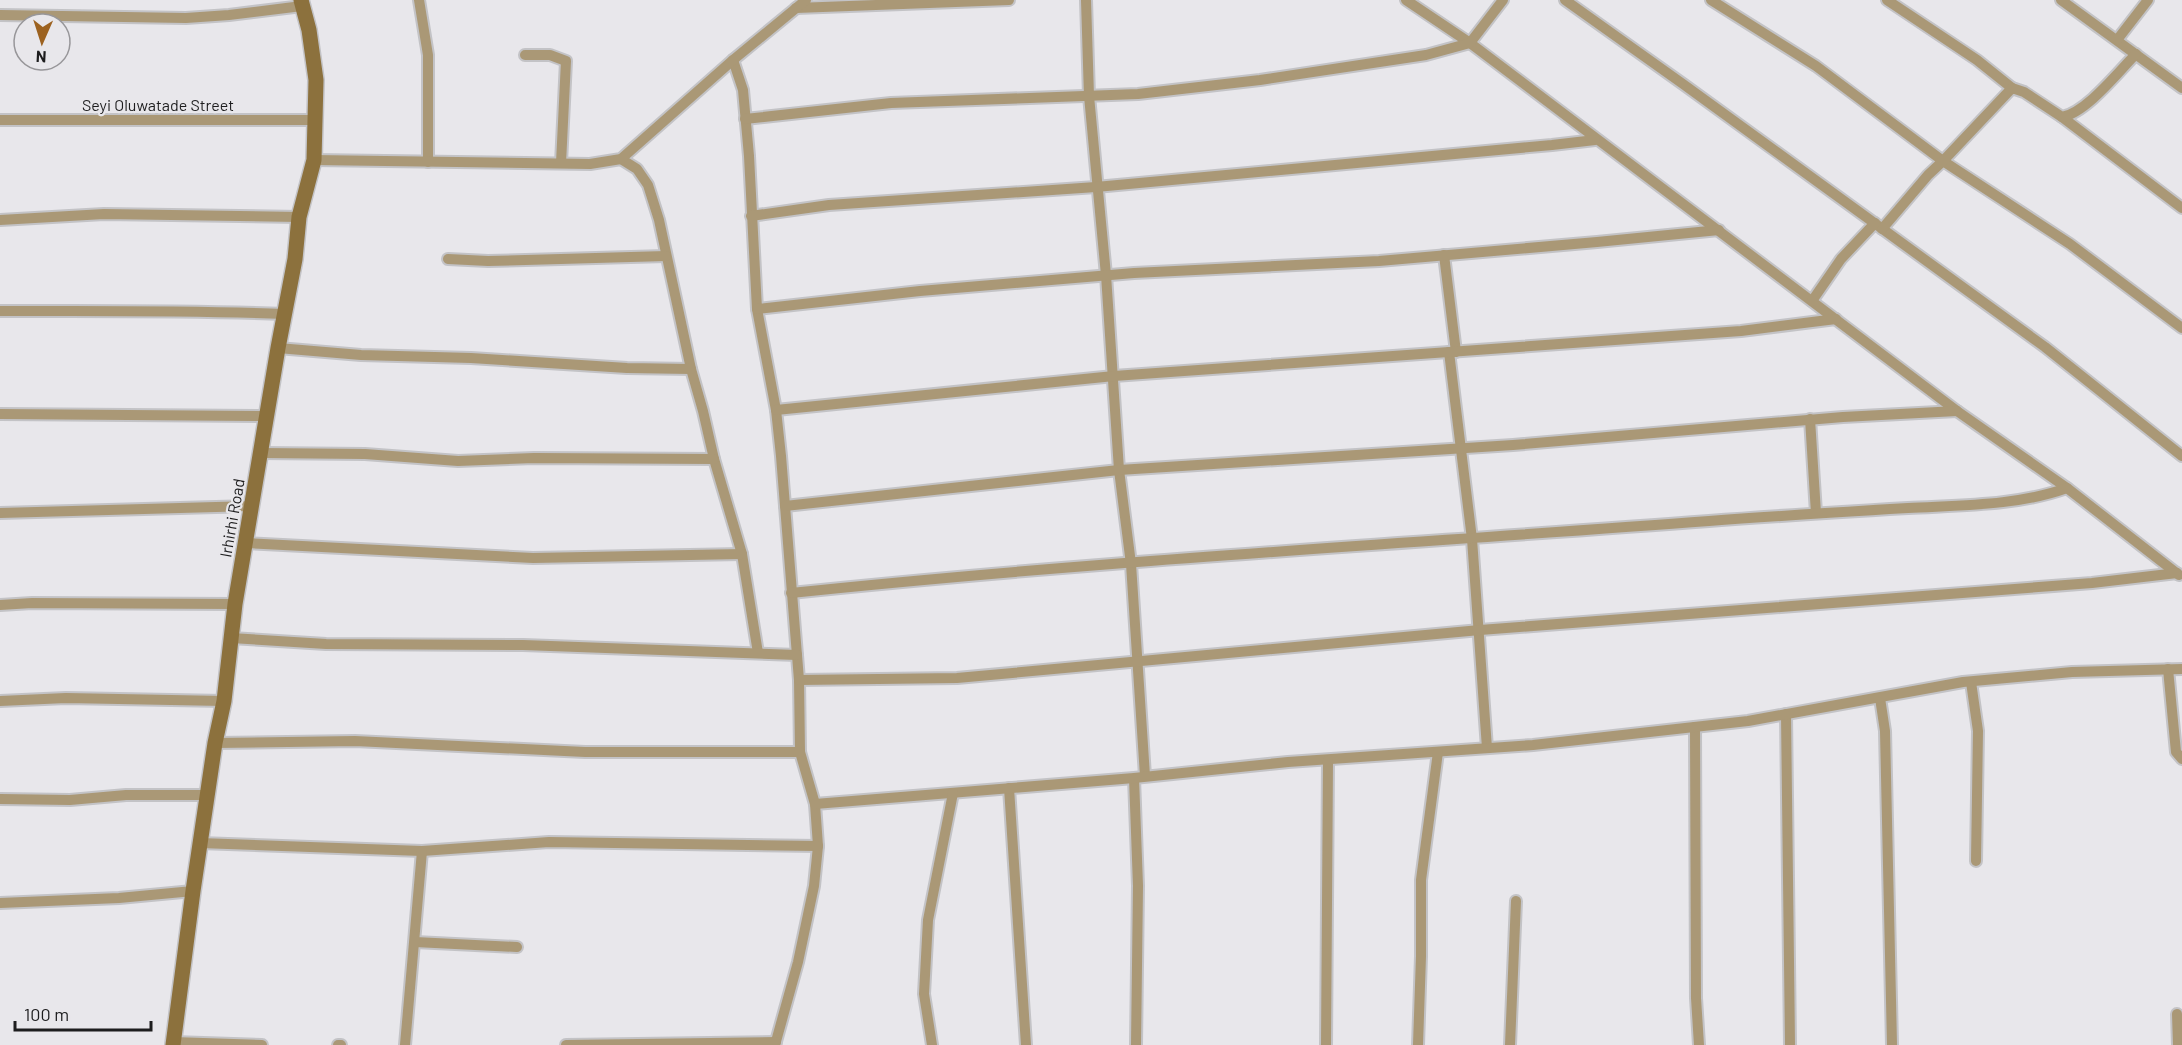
<svg xmlns="http://www.w3.org/2000/svg" width="2182" height="1045" viewBox="0 0 2182 1045" font-family="Barlow,sans-serif">
<style>
.lines{fill:none;stroke-linecap:round;stroke-linejoin:round}
.street-casing{stroke:#c3c3c6;stroke-width:14}
.secondary-casing{stroke:#c3c3c6;stroke-width:18}
.street{stroke:#aa9876;stroke-width:10}
.secondary{stroke:#8c713d;stroke-width:15}
.labels{text-anchor:middle;stroke-width:4.5;stroke-linejoin:round;paint-order:stroke}
.street-label{font-size:16px;fill:#1d1d1e;stroke:#e8e7eb}
</style>
<rect width="100%" height="100%" fill="#e8e7eb"/>
<g class="lines">
<!-- street casing -->
<g class="street-casing">
<g id="street">
<polyline points="419,0 428,55 428,162"/>
<polyline points="1086,0 1089,96 1106,275 1119,470 1131,564 1145,776"/>
<polyline points="1406,0 1470,43 1957,411 2067,488 2179,575"/>
<polyline points="1565,0 1683,84 2045,347 2182,456"/>
<polyline points="1711,0 1816,66 1943,161 2070,244 2182,328"/>
<polyline points="1887,0 1977,60 2012,88"/>
<polyline points="2061,0 2182,88"/>
<polyline points="796,8 1009,0"/>
<polyline points="0,15 186,18 229,15 302,6"/>
<polyline points="2117,40 2148,0"/>
<polyline points="525,55 550,55 566,61 561,163"/>
<polyline points="733,60 743,90 749,156 757,309 776,410 781,456 799,680 800,752 815,804 818,846 814,886 798,962 775,1045"/>
<polyline points="2062,117 2182,208"/>
<polyline points="745,119 891,103 1138,94 1260,80 1426,55 1470,43 1503,0"/>
<polyline points="0,120 316,120"/>
<polyline points="621,159 637,169 648,185 659,220 691,369 703,411 714,459 742,554 758,653"/>
<polyline points="314,160 590,164 621,159 733,60 806,0"/>
<polyline points="751,216 829,205 1096,187 1552,145 1595,140"/>
<polyline points="0,220 104,214 299,217"/>
<path d="M1882,229l46,-54 15,-14 69,-73 12,4 38,25c25,-5 56,-45 74,-63"/>
<polyline points="1444,255 1456,352"/>
<polyline points="448,259 488,261 666,256"/>
<polyline points="1812,301 1841,259 1875,223"/>
<polyline points="757,309 920,291 1134,273 1379,261 1597,242 1719,230"/>
<path d="M0,311c95,0 190,-1 285,3"/>
<polyline points="278,348 361,355 471,358 627,368 691,369"/>
<polyline points="1449,352 1472,539 1487,748"/>
<polyline points="776,410 1114,376 1741,331 1836,319"/>
<polyline points="0,414 266,416"/>
<polyline points="1810,419 1816,513"/>
<polyline points="261,453 365,454 458,461 534,458 714,459"/>
<polyline points="785,506 1119,470 1513,445 1843,417 1957,411"/>
<polyline points="0,513 252,506"/>
<polyline points="246,543 533,558 742,554"/>
<path d="M791,593c305,-32 612,-49 918,-72 66,-5 132,-9 199,-13 52,-3 109,-2 159,-20"/>
<polyline points="0,605 32,603 235,604"/>
<polyline points="231,638 326,644 523,645 797,655"/>
<polyline points="2168,669 2176,752 2182,759"/>
<polyline points="799,680 957,678 1480,630 2092,583 2177,573"/>
<polyline points="1971,682 1978,731 1976,861"/>
<polyline points="1880,698 1885,731 1892,1045"/>
<polyline points="0,701 66,698 224,701"/>
<polyline points="1786,714 1790,1045"/>
<polyline points="1695,727 1696,998 1699,1045"/>
<polyline points="215,743 355,741 585,752 800,752"/>
<polyline points="1134,778 1138,886 1136,1045"/>
<polyline points="1009,788 1026,1045"/>
<polyline points="0,799 70,800 126,795 208,795"/>
<polyline points="815,804 1134,778 1288,762 1533,745 1748,721 1963,682 2072,672 2182,669"/>
<polyline points="200,843 422,851 549,842 818,846"/>
<polyline points="0,903 119,898 193,891"/>
<polyline points="415,942 517,947"/>
<polyline points="2177,1014 2178,1045"/>
<polyline points="173,1042 262,1045"/>
<polyline points="338,1045 341,1045"/>
<polyline points="405,1045 422,851"/>
<polyline points="566,1045 776,1042"/>
<polyline points="932,1045 924,994 928,920 953,793"/>
<polyline points="1326,1045 1328,760"/>
<polyline points="1418,1045 1421,956 1421,880 1438,752"/>
<polyline points="1510,1045 1516,901"/>
</g>
</g>
<!-- secondary casing -->
<g class="secondary-casing">
<polyline id="secondary" points="173,1045 193,891 215,743 224,701 235,604 278,348 295,259 299,217 314,160 316,80 309,30 301,0"/>
</g>
<!-- street -->
<use href="#street" class="street"/>
<!-- secondary -->
<use href="#secondary" class="secondary"/>
</g>
<g class="labels">
<!-- street labels -->
<g class="street-label">
<text x="158" y="111">Seyi Oluwatade Street</text>
<text transform="translate(232 518) rotate(-80)" y="6">Irhirhi Road</text>
</g>
</g>
<!-- north arrow -->
<g transform="translate(42 42) rotate(183)"><circle r="28" fill="#e8e7eb" stroke="#979699" stroke-width="1.5"/>
<path d="M0-4.5L10 22L0 15L-10 22Z" fill="#9c6220"/>
<text y="-9" font-size="16" font-weight="bold" text-anchor="middle" fill="#1d1d1e">N</text>
</g>
<!-- scale -->
<path d="M15 1021v9h136v-9" fill="none" stroke="#1d1d1e" stroke-width="3"/>
<text x="24" y="1021" font-size="18" fill="#1d1d1e" stroke="#e8e7eb" stroke-width="4.5" paint-order="stroke">100 m</text>
</svg>
